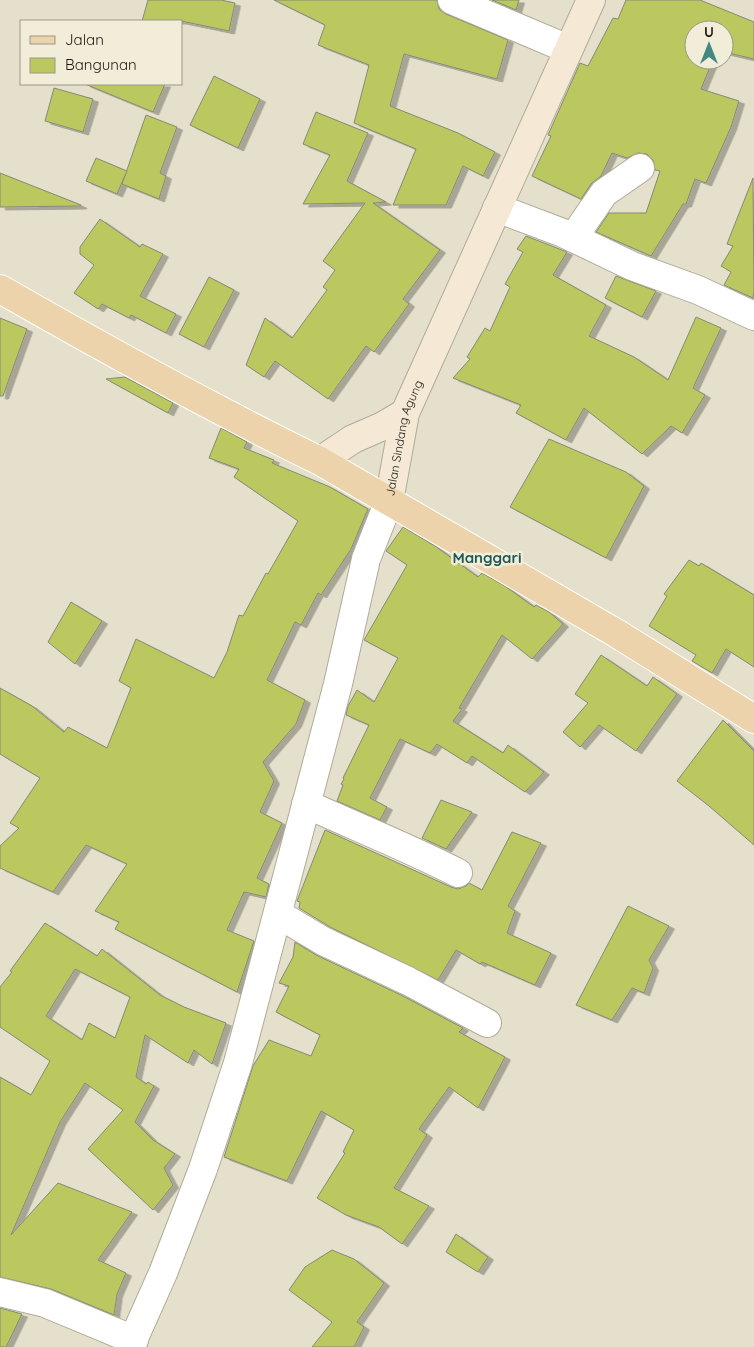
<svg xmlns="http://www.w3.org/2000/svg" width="754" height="1347" viewBox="0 0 754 1347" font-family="Quicksand,sans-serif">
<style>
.building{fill:#bbc75f;stroke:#868976;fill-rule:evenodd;filter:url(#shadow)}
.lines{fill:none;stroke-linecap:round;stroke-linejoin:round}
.street-casing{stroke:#afab98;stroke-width:30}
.secondary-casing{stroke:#afab98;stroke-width:30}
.primary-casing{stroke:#fff;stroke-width:30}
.street{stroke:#fff;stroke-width:28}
.secondary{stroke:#f5e9d5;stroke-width:28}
.primary{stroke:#ecd3ab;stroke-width:28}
.labels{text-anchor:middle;stroke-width:5;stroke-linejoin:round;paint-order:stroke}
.street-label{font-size:12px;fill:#191710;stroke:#f2edd9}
.quarter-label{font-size:15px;font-weight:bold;fill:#1e5853;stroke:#f2edd9}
</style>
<defs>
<filter id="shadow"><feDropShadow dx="5.5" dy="3" stdDeviation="0" flood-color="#0004"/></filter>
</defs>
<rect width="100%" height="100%" fill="#e5e0cc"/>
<!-- building -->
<g class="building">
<polygon points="148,0 221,0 235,3 229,31 181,21 142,21"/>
<polygon points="274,0 437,0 439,9 446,14 508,40 497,79 404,54 390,106 458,133 495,152 483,176 463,166 446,205 393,205 416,149 354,123 369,65 318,45 325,25"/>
<polygon points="492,0 519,0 516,10"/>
<polygon points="626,0 700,0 754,22 754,59 724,52 724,30 694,30 694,60 713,60 701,89 739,101 731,127 706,183 695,179 686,204 683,204 651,256 596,232 609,213 646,213 660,171 655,170 653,160 647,154 638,153 627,158 612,153 601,176 591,184 581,199 532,176 551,136 548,135 580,63 588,66 613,18 618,19"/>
<polygon points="214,76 260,99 238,148 190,125"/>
<polygon points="85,84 165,84 153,112"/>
<polygon points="54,88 93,99 83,132 45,121"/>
<polygon points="316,112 368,133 347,181 386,202 373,203 440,250 403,299 409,304 374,352 366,346 328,399 275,361 264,377 246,365 265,318 292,338 327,290 323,287 335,270 323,261 365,203 303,204 330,155 303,144"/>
<polygon points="146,115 177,127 160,173 166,176 159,199 122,184"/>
<polygon points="96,158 127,171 117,194 86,181"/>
<polygon points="0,173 81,205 81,206 0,207"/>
<polygon points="753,178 754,292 753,298 724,285 731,272 721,266 733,246 727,244"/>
<polygon points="100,219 140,247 142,244 163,254 140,296 176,314 166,333 131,315 129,318 102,304 98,309 74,293 94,265 80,254 80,247"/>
<polygon points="526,236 567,252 553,275 606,305 589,336 634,357 668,380 696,317 721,328 693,388 705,395 682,433 671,426 642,454 584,408 566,440 516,413 521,405 453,378 470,359 467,357 485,328 490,331 510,287 505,284 523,252 517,249"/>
<polygon points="616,276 656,291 642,317 605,298"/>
<polygon points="209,277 234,290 204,347 179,334"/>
<polygon points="0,318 27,329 3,396 0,396"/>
<polygon points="125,377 173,403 168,413 106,379"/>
<polygon points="221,428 247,442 244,448 274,460 272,463 330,487 368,509 351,549 321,595 318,593 301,625 295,622 267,680 305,700 296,724 263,762 274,781 260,812 282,823 257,878 269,884 266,897 244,892 227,930 254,941 237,992 115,929 119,922 95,911 127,864 86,845 53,892 0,868 0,846 19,828 10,823 40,778 0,754 0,688 32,706 64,732 68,727 107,748 131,688 119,681 136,639 214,678 227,652 239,615 243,616 266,573 268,574 298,521 234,477 239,469 209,458"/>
<polygon points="549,439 626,472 644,486 606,558 510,507"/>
<polygon points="403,527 435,546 478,577 482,573 505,586 534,607 536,605 549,612 563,624 532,659 502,635 459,708 462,709 453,721 503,753 508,745 544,772 525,792 472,756 467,763 437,744 430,753 400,739 370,798 387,807 380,820 337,801 343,785 341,784 344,779 343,778 369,725 346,715 348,706 357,690 374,702 398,658 364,640 407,565 386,551"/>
<polygon points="689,560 699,566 701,563 754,595 754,667 726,649 712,673 692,661 696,655 649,626 667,596 664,594"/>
<polygon points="71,602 102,621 75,664 48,642"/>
<polygon points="601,655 647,686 653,677 677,694 636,751 599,725 580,747 563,732 588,703 575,694"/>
<polygon points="723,720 754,751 754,845 709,806 677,781"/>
<polygon points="441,800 472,812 446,849 422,838"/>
<polygon points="325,830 451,887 458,889 466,886 469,883 482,890 512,832 541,843 508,906 515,911 507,933 551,953 535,985 482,962 480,964 456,950 438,980 330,927 299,908 300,902 297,901"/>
<polygon points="628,906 669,926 649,960 653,968 644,993 632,988 612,1020 576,1005"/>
<path d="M45,923l52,33 5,-7 58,46 24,12 42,16 -14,41 -18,-14 -6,13 -43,-28 -9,42 10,7 2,-2 6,4 -19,36 18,18 22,14 -11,14 9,17 -20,25 -65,-61 35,-39 -38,-27 -25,39 -49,113 47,-52 74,29 -34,48 28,13 -9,21 -3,21 -63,-26 -51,-12v-200l31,18 19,-34 -50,-34v-40l12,-15 -2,-1zM75,969l55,28 -15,41 -26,-15 -7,17 -36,-24z"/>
<polygon points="295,942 316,955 401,995 463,1028 459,1032 505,1057 478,1108 449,1087 419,1129 427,1135 394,1188 429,1206 402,1244 379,1227 346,1215 317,1198 345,1153 343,1152 354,1130 321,1111 287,1181 224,1157 253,1066 269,1040 311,1056 320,1035 276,1012 289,986 279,983 293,957"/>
<polygon points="456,1234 488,1257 478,1272 446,1252"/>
<polygon points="332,1250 354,1259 384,1283 357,1322 364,1327 354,1347 312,1347 332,1322 289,1290 305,1267"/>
<polygon points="0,1308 22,1314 6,1347 0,1347"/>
</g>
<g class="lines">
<!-- street casing -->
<g class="street-casing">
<g id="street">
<polyline points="452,0 568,49"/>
<polyline points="497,208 563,233 632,266 698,290 754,316"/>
<polyline points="573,238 604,193 640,168"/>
<path d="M306,804c51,23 103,44 152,69"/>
<polyline points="278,914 323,941 408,981 487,1023"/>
<polyline points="0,1292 45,1303 134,1340"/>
<polyline points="130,1347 163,1273 203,1169 238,1063 338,684 366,559 389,501"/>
</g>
</g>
<!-- secondary casing -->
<g class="secondary-casing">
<g id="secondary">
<polyline points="320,461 353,439 383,426 405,413"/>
<path id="s1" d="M389,501l16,-88 186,-413"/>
</g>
</g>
<!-- primary casing -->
<g class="primary-casing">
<path id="primary" d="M0,289c105,60 211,119 320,172l296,172 138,86"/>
</g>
<!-- street -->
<use href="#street" class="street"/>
<!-- secondary -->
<use href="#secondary" class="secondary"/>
<!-- primary -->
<use href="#primary" class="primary"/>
</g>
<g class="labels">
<!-- street labels -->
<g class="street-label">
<text dy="4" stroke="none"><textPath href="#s1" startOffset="65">Jalan Sindang Agung</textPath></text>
</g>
<!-- quarter labels -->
<g class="quarter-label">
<text x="487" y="563">Manggari</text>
</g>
</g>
<!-- legend -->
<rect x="20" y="20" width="162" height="65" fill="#f2edd9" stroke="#9b9789"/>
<rect x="30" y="36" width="25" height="8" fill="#ecd3ab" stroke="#9b9789"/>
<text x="65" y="45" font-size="15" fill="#191710">Jalan</text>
<rect x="30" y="58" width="25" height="15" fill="#bbc75f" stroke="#9b9789"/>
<text x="65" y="70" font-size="15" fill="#191710">Bangunan</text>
<!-- north arrow -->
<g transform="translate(709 45)"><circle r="24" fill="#f2edd9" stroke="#9b9789"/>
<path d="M0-4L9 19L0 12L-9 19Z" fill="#428982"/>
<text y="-8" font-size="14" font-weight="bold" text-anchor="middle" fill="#191710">U</text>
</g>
</svg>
